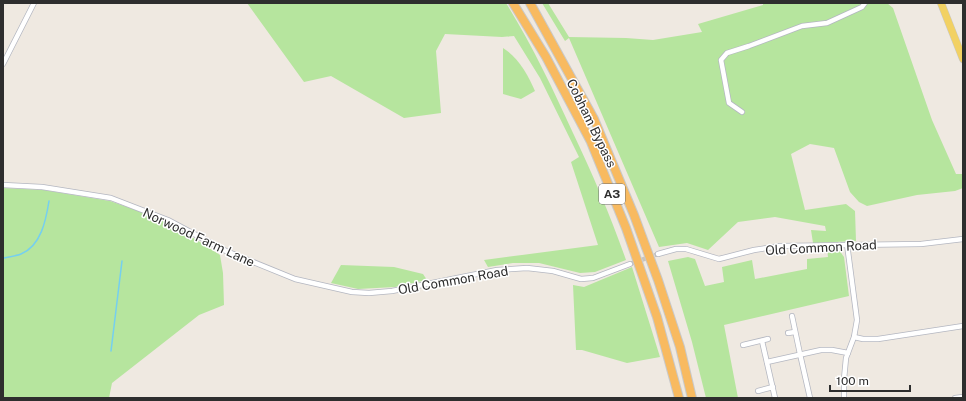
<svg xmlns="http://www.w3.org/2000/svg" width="966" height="401" viewBox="0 0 966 401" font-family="'Public Sans',sans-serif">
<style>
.green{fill:#b6e59e}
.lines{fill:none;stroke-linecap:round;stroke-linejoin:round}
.stream{stroke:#75cff0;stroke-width:1.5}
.minor-tunnel{stroke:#c8c4bd;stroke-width:4.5;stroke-dasharray:4.5 2;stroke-linecap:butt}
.minor-casing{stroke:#b4b7c1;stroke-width:6}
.primary-casing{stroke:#c9c9c9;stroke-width:8}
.trunk-casing{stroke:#c9c9c9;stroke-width:10}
.minor{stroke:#fff;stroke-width:4.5}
.primary{stroke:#f2d163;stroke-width:7}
.trunk{stroke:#f8ba60;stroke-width:8}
.labels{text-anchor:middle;stroke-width:3;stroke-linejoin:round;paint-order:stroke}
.shield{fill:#fff;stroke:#6d6d6d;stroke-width:1}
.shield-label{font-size:12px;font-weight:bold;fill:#2e2e2e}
.street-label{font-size:13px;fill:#2e2e2e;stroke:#fff}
</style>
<rect width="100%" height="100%" fill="#efe9e1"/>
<!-- green -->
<g class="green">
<path d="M247,3h259c26,42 47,86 67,130 20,42 38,84 53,127l-31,12 -15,1 -41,-10h-26l-25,4 -4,-7 114,-15 -27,-83 8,-5 -39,-79 -26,-42 -12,1 -57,-3 -9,17 5,62 -37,5 -73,-42 -27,6z"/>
<polygon points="542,3 548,3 569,37 626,38 653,40 702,32 698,24 763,5 763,3 887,3 893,8 932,120 956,174 963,174 963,188 955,191 917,195 867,206 859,202 850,192 834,148 810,144 791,154 805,210 846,204 855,211 856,241 813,243 811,230 826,231 825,226 775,217 738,222 708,250 687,243 659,247 569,38 565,41"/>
<path d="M503,48c15,9 25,27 32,43l-14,8 -18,-5z"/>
<polygon points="3,188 44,190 110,201 167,221 220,255 223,273 224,305 199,315 112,383 109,398 3,398"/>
<polygon points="827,248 839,250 844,257 849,296 724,325 738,398 706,398 692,342 668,261 688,257 695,259 705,286 724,282 722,267 752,260 755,279 807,269 807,259 828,257"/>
<polygon points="341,265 394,267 423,274 427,280 395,287 358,289 331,283"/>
<polygon points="632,267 660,357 627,363 582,350 576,350 573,285 584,287"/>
</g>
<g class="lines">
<!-- stream -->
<g class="stream">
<path d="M3,258c6,-1 13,-2 18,-4 20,-8 25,-34 28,-53"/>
<polyline points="111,351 122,261"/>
</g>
<!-- minor-tunnel -->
<polyline class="minor-tunnel" points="630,264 658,254"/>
<!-- minor casing -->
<g class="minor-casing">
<g id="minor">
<polyline points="3,64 34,3"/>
<polyline points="742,112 729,103 721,60 727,53 749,46 802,26 827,23 862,7 865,3"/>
<polyline points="3,185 42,187 111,198 168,220 226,251 295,279 352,292 369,293 392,291 497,270 527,268 553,271 581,279 593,278 630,264"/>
<polyline points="658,254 676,249 686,249 719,259 754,250 780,246 921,244 963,239"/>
<polyline points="792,316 800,354"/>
<polyline points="788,333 795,332"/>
<polyline points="854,337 863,339 878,339 963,326"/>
<polyline points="762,341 775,398"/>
<polyline points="743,345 768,339"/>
<polyline points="800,354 810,398"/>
<polyline points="767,362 821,350 832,350 848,353"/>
<polyline points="758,391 773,387"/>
<polyline points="844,398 844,379 846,358 854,337 857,320 847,244"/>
<polyline points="955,398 963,397"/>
</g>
</g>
<!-- primary casing -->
<g class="primary-casing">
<polyline id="primary" points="941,3 963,59"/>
</g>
<!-- trunk casing -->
<g class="trunk-casing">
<g id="trunk">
<polyline points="513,3 546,57 591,142 626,228 657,317 679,398"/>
<polyline points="530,3 594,119 634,215 658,280 680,347 692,398"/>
</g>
</g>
<!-- minor -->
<use href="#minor" class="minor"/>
<!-- primary -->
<use href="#primary" class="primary"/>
<!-- trunk -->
<use href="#trunk" class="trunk"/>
</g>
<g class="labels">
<!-- shield labels -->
<rect class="shield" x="599" y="184" width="26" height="20" rx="3"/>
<g class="shield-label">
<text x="612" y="198">A3</text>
</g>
<!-- street labels -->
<g class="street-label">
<text transform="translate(592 123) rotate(64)" y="5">Cobham Bypass</text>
<text transform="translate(199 237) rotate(25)" y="5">Norwood Farm Lane</text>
<text transform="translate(821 247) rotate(-3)" y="5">Old Common Road</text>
<text transform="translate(453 280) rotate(-10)" y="5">Old Common Road</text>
</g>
</g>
<!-- border -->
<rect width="966" height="401" fill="none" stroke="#2e2e2e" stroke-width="8"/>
<!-- scale -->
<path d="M830 385v6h80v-6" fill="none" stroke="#2e2e2e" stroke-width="2"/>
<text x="836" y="385" font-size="12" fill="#2e2e2e" stroke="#ffffff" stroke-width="3" paint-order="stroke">100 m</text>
</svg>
